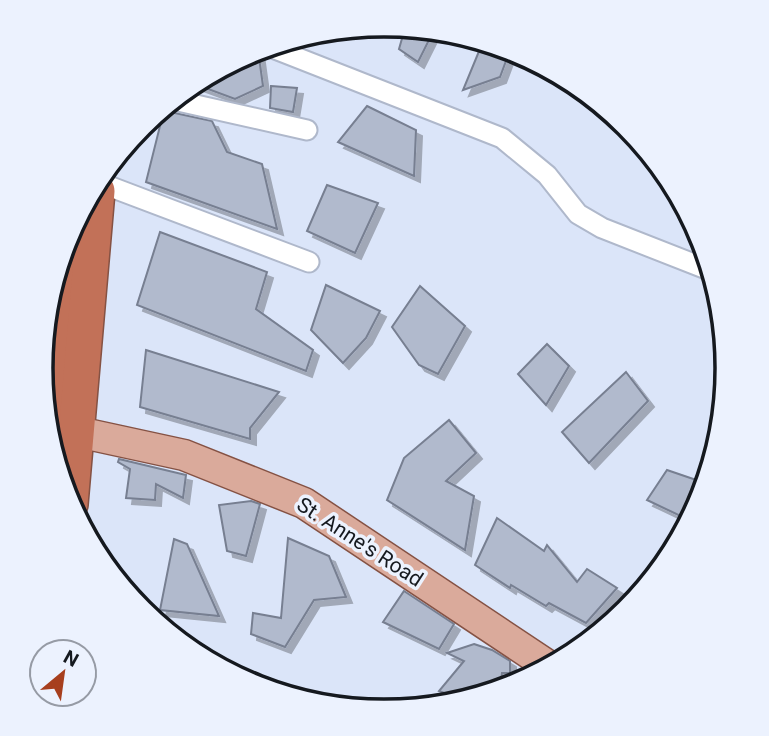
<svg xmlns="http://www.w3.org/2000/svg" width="769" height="736" viewBox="0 0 769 736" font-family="Roboto,sans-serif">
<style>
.building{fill:#b1bacd;stroke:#777f91;stroke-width:2;filter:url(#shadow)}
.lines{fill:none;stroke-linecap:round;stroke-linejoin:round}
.street-casing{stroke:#afb8cb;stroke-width:23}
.primary-casing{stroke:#855244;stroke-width:33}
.highway-casing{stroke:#855244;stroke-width:38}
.street{stroke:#fff;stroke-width:19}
.primary{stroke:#daaa9b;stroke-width:30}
.highway{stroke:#c27158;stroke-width:35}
.labels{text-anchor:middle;stroke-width:7;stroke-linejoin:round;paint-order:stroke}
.street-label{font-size:21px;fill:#15191f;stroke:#ecf2fe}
.rim{fill:none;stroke:#15191f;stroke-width:3.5}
</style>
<defs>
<filter id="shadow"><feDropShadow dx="6" dy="6" stdDeviation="0" flood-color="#0004"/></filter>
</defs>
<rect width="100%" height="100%" fill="#dbe5f9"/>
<!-- building -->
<g class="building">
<polygon points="405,28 432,34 418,62 399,49"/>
<polygon points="482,44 510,50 500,77 463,90"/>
<polygon points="258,50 263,86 235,99 200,86"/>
<polygon points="271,86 297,88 293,112 270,108"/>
<polygon points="367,106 416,130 414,176 338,142"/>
<polygon points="168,107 175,113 212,121 227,152 262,164 277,229 146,182 161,122 151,119"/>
<polygon points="327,185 378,203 355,253 307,231"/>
<polygon points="160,232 267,272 256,309 313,350 306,371 137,305"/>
<polygon points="326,285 380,311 366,338 343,363 311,330"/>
<polygon points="420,286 465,326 438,374 419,365 392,327"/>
<polygon points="547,344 569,366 546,405 518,374"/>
<polygon points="146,350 279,392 250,428 250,439 140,407"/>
<polygon points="626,372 648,401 589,463 562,432"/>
<polygon points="449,420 476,453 446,481 474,496 465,550 387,500 404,458"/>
<polygon points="119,459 186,475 183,498 156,484 155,500 126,498 130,469 118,462"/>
<polygon points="667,470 705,483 702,500 689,520 647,500"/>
<polygon points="251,501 260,504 246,556 227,551 219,505"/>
<polygon points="497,518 544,551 547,545 577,582 587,569 617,588 586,623 549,603 546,606 511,585 510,588 475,565"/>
<polygon points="288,538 329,556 346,597 314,600 285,647 251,634 253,613 281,618"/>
<polygon points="174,539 187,544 219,616 160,610"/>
<polygon points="404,591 454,624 439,649 383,622"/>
<polygon points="474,644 492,650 510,661 510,673 502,673 500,689 455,697 439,691 464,661 447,653"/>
</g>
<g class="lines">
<!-- street casing -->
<g class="street-casing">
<g id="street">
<polyline points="270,47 502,138 547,175 578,214 602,228 709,270"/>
<polyline points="178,101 307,130"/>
<polyline points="103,184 309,262"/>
</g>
</g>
<!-- primary casing -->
<g class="primary-casing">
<polyline id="primary" points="55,427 184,455 304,503 547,665"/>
</g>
<!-- highway casing -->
<g class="highway-casing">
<g id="highway">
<polyline points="52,423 64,253"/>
<polyline points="70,504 97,191"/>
</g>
</g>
<!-- street -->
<use href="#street" class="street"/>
<!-- primary -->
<use href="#primary" class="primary"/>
<!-- highway -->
<use href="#highway" class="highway"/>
</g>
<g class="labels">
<!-- street labels -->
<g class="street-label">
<text transform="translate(360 542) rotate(33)" y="7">St. Anne's Road</text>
</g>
</g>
<!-- crop -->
<path d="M0 0H769V736H0ZM53 368a331 331 0 1 1 662 0a331 331 0 1 1-662 0Z" fill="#ecf2fe" fill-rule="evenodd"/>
<path class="rim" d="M53 368a331 331 0 1 1 662 0a331 331 0 1 1-662 0Z"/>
<!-- north arrow -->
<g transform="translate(63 673) rotate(29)"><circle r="33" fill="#ecf2fe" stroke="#969ba5" stroke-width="2"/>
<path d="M0-5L12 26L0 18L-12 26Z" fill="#a73f1e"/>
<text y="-10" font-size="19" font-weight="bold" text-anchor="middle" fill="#15191f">N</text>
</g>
</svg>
